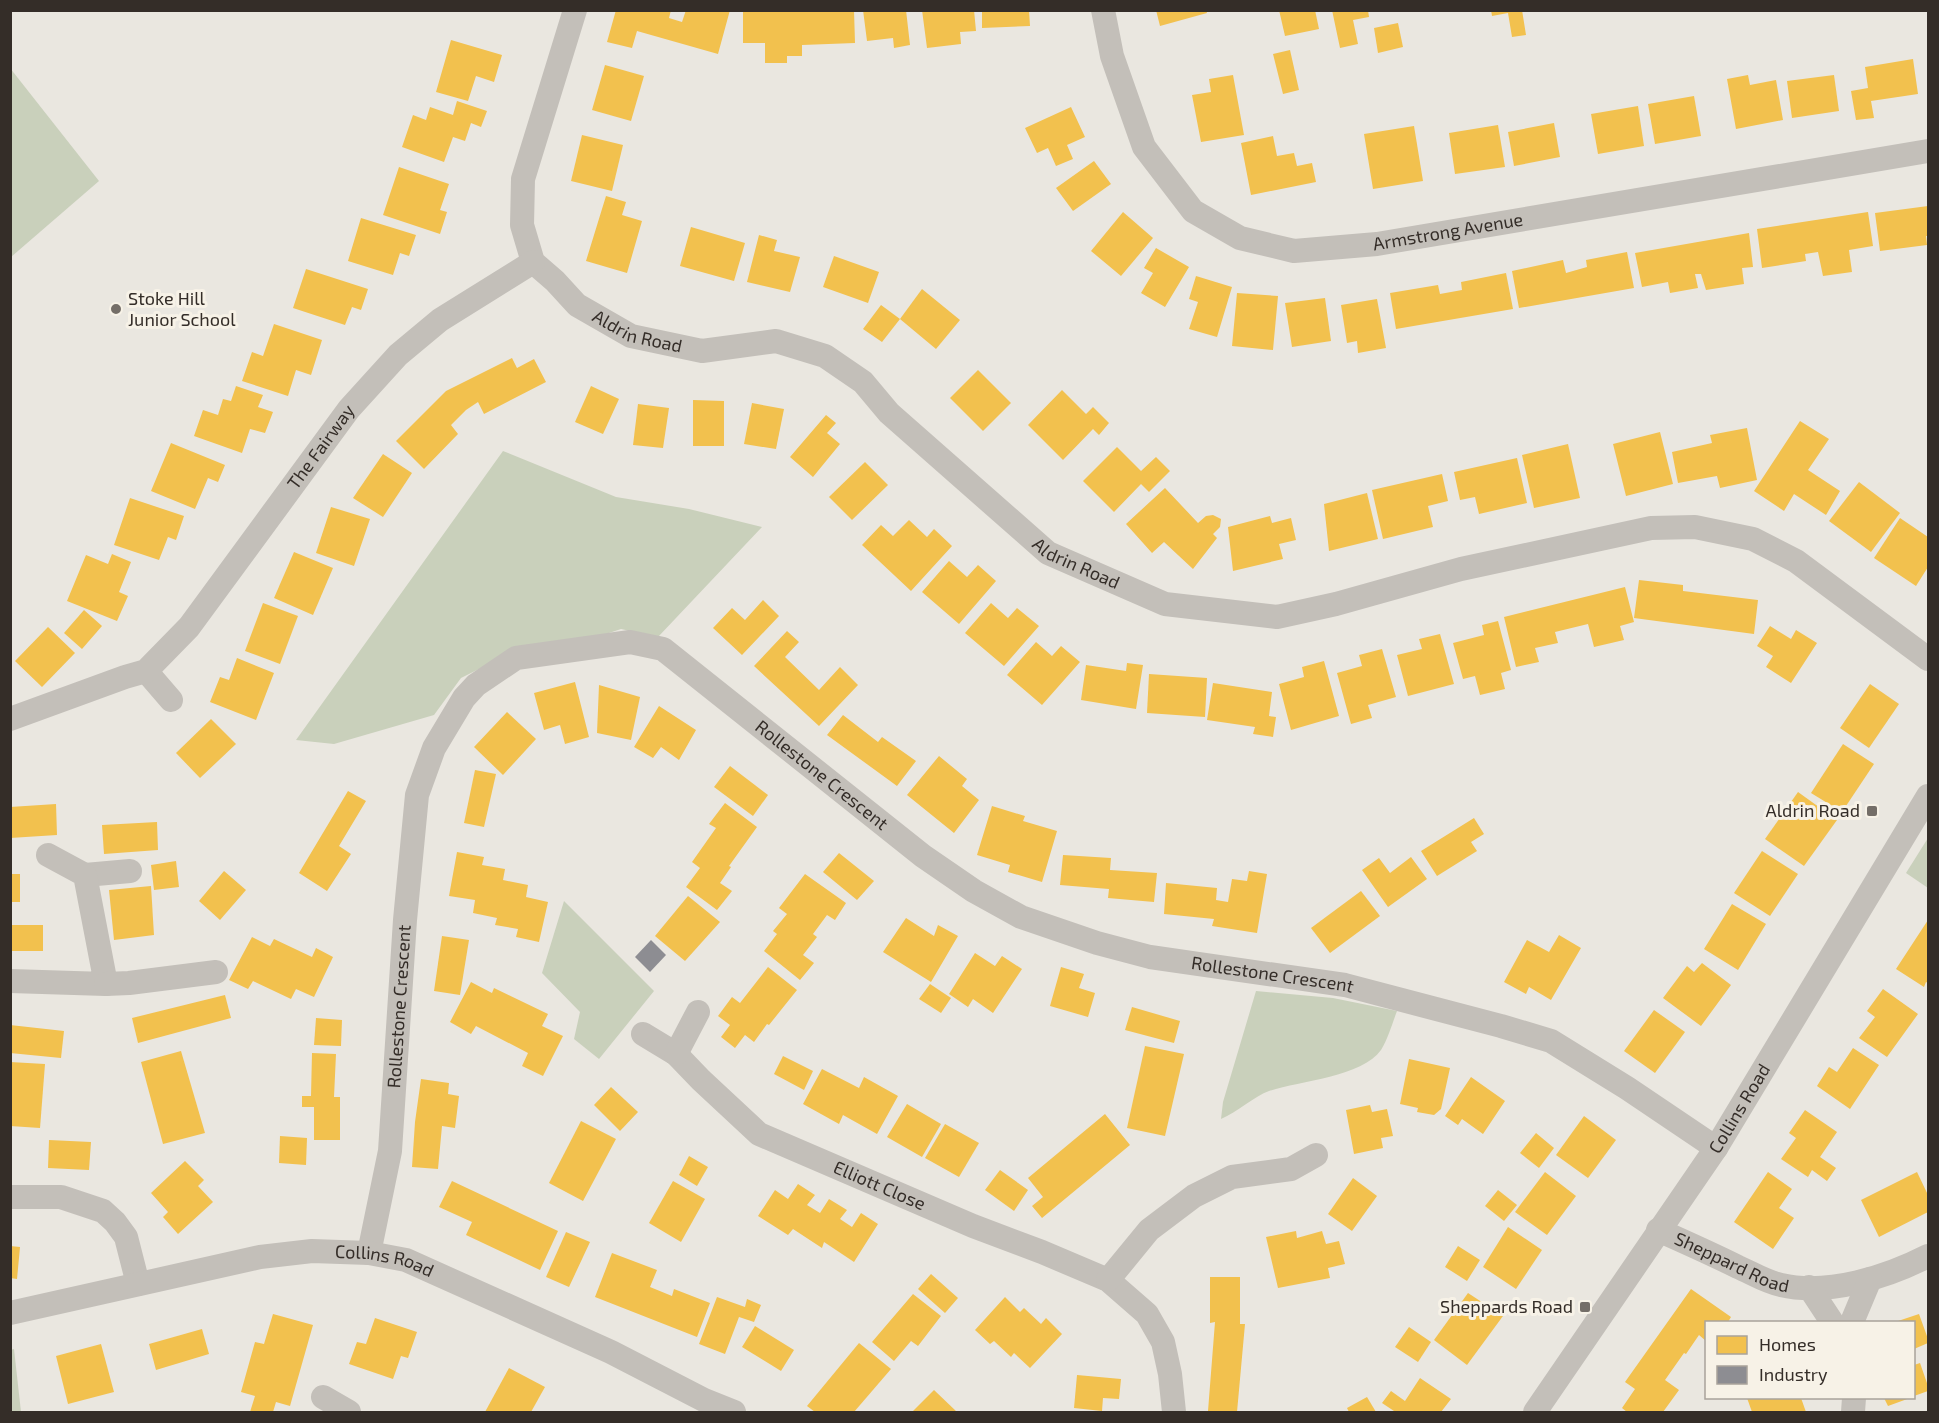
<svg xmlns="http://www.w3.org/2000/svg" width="1939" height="1423" viewBox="0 0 1939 1423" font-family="'Exo 2',sans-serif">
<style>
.green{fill:#c9d0bb}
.homes{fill:#f2c14e}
.industry{fill:#8d8d92}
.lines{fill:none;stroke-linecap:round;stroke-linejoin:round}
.street{stroke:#c3bfb9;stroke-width:24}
.poi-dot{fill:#746e68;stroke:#f7f2e7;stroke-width:2}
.labels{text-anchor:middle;stroke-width:6;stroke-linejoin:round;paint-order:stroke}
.street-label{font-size:18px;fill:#342d28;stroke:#f7f2e7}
.poi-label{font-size:18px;fill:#342d28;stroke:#f7f2e7;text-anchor:end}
</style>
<rect width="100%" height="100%" fill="#eae7e0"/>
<!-- green -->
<g class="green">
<polygon points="10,68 99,181 11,257 10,257"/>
<polygon points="503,451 616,497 689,509 762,527 658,637 621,629 600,636 515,651 461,678 434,715 334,744 296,740"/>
<polygon points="1928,838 1928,888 1906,873"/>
<polygon points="564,901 654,991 599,1059 574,1039 580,1012 542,973"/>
<path d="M1256,991l77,7 64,13c-5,13 -9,28 -16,39 -19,27 -82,31 -112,41 -14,5 -32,21 -48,28l2,-17z"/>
<polygon points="14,1349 21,1412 11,1412 10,1350"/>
</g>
<!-- homes -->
<g class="homes">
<polygon points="616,10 671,10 669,18 682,22 686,10 730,10 718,54 637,31 632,48 607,42"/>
<polygon points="743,10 854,10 855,43 802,45 802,56 787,56 787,63 765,63 765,43 743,43"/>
<polygon points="863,10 906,10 910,45 894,48 893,38 867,41"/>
<polygon points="922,10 974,10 976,31 960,32 961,44 927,48"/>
<polygon points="982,10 1029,10 1030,26 982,28"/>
<polygon points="1156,10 1206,10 1207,13 1160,26"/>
<polygon points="1279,10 1315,10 1319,29 1285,36"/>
<polygon points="1332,10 1368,10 1369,17 1353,20 1358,44 1340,48"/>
<polygon points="1491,10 1522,10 1526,35 1512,37 1508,13 1492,16"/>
<polygon points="1398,23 1403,47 1378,53 1374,28"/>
<polygon points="451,40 502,55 494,82 476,76 468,101 436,92"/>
<polygon points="1290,50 1299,90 1283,94 1273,54"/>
<polygon points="1913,59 1918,94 1871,101 1874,118 1856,120 1851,91 1868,88 1865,67"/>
<polygon points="605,65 644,76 631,121 592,110"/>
<polygon points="1233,75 1244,135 1201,142 1192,95 1211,92 1209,79"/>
<polygon points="1748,75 1750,85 1776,80 1783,120 1736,129 1727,79"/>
<polygon points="1834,75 1839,111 1792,118 1787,81"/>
<polygon points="1694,96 1701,136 1655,144 1648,104"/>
<polygon points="457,101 487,111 481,127 471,123 465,141 453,137 444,162 402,147 413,115 426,120 430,107 453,115"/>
<polygon points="1638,106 1644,146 1598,154 1591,114"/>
<polygon points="1071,107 1085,137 1067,145 1073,159 1056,166 1048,148 1037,153 1025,128"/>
<polygon points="1554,123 1560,157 1514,166 1508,132"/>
<polygon points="1498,125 1505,167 1455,174 1449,133"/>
<polygon points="1414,126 1423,181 1373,189 1364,134"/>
<polygon points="582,135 623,145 612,191 571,181"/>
<polygon points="1273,136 1277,156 1294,153 1297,166 1312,163 1316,182 1251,195 1241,143"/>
<polygon points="1094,161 1111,184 1073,211 1056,188"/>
<polygon points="399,167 449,184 440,210 447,212 440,234 383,215"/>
<polygon points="606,196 626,202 622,215 642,221 627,273 586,261"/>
<polygon points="1928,206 1928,236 1926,236 1927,245 1880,251 1875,213"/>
<polygon points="1123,212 1153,238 1121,276 1091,251"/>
<polygon points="1868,212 1873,246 1849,250 1852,272 1823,276 1818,252 1805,254 1806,261 1762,268 1757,229"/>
<polygon points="361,218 416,235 409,256 400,253 393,275 348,261"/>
<polygon points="691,227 745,243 734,281 680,266"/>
<polygon points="1749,233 1753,267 1742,268 1744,284 1706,290 1701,274 1695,274 1698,288 1670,293 1668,282 1642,287 1635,253"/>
<polygon points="759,235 777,240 774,251 800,257 790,292 747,282"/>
<polygon points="1156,248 1189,267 1165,307 1141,293 1153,273 1144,268"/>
<polygon points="1627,252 1634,288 1519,308 1512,271 1563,260 1566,273 1587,267 1586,260"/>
<polygon points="834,256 879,272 868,303 823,287"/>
<polygon points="306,269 368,289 361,310 352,307 345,325 293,308"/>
<polygon points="1506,273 1513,309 1396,329 1390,293 1438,285 1440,294 1462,290 1461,282"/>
<polygon points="1196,276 1232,287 1217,337 1189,329 1198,302 1189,299"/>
<polygon points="922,289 960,320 936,349 900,319"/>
<polygon points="1237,293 1278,296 1273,350 1232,346"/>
<polygon points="1325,298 1331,341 1292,347 1285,303"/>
<polygon points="1377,299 1386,348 1358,353 1357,341 1347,343 1341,305"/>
<polygon points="881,305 900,319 882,342 863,329"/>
<polygon points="274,324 322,340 311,375 296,370 288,396 242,381 252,352 263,356"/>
<polygon points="512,358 517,368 534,359 546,382 484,414 478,402 466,410 451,425 458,434 424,469 396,441 446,391"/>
<polygon points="978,370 1011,403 983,431 950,398"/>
<polygon points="236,386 263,395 258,407 273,412 265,433 250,429 242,453 194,436 203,410 218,415 223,399 231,401"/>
<polygon points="591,386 619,399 603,434 575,422"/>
<polygon points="1062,390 1086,414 1093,407 1109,423 1099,435 1093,429 1063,460 1028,425"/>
<polygon points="693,400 724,401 724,446 693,446"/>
<polygon points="752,403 784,409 776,449 744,444"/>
<polygon points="638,404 669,408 663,448 633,445"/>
<polygon points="826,415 836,423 827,433 840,444 813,477 790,457"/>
<polygon points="1800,421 1829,439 1808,470 1840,491 1826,515 1794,494 1784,511 1754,491"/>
<polygon points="1747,428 1757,480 1720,488 1717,476 1678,483 1672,452 1712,443 1710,435"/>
<polygon points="1660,432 1673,484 1626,496 1613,444"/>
<polygon points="171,443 225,465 218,482 208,478 195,509 151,491"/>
<polygon points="1568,444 1580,498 1534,508 1522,455"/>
<polygon points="1117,447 1141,471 1156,457 1170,471 1149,492 1141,484 1114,512 1083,481"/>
<polygon points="383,454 412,473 383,517 353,498"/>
<polygon points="1517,458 1527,503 1479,514 1475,497 1460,500 1454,472"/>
<polygon points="865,462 888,485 852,520 829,497"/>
<polygon points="1442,474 1448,501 1428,506 1433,527 1383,539 1372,490"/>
<polygon points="1859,482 1900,513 1871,552 1829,521"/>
<polygon points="1165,488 1198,523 1206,516 1213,515 1221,519 1220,527 1213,534 1217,538 1193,569 1164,542 1152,553 1126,524"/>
<polygon points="1367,493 1378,539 1329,551 1324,504"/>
<polygon points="130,498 184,516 176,540 168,537 159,560 114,545"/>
<polygon points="331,507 370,519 354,566 316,553"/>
<polygon points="1270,516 1272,523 1291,518 1296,540 1279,544 1283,559 1233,571 1228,527"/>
<polygon points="1900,518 1928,537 1928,567 1916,586 1874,558"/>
<polygon points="909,520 927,537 934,529 952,546 911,591 862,545 881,525 893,536"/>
<polygon points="294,552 333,568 313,615 274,598"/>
<polygon points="112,554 131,562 119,592 128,596 117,621 67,601 86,555 108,564"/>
<polygon points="949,561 967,577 978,565 996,581 959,624 922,592"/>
<polygon points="1639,580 1683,585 1683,591 1758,600 1754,634 1634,618"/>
<polygon points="1625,587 1634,622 1620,626 1624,640 1594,647 1588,624 1555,632 1558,643 1535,648 1539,662 1516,667 1504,617"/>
<polygon points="763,600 779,616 742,655 713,628 732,608 745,620"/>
<polygon points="263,603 298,616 280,664 245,651"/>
<polygon points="991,603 1008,618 1017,608 1039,626 1004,666 965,633"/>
<polygon points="84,610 102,626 82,649 64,633"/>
<polygon points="1498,621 1511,670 1501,673 1505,689 1480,695 1475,676 1463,679 1453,643 1484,635 1482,625"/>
<polygon points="1770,626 1791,639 1796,630 1817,643 1791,683 1766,667 1773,656 1757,646"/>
<polygon points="48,627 75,653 42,687 15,661"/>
<polygon points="787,631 799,642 785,657 819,690 840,667 858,685 819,726 754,666"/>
<polygon points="1440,634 1454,684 1408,696 1397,655 1422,649 1419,639"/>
<polygon points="1036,642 1052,656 1061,646 1080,662 1042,705 1007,675"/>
<polygon points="1382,649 1396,697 1368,705 1372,718 1351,724 1337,673 1362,666 1359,655"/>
<polygon points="237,658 274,673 256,720 210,702 220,677 229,680"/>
<polygon points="1324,661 1339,716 1291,730 1279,684 1304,677 1302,667"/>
<polygon points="1127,663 1143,665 1136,709 1081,700 1086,665 1126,671"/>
<polygon points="1149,674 1207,678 1205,717 1147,713"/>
<polygon points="575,682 589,737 565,744 560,725 544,730 534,693"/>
<polygon points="1213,683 1272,692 1269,716 1276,717 1273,737 1253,734 1255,727 1207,720"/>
<polygon points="1870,684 1899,704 1869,748 1840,728"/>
<polygon points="599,685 640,697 631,740 597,733"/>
<polygon points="659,706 696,730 679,760 661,747 653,758 634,747"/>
<polygon points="507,712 536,739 503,775 474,747"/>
<polygon points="843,715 878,742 882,737 916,761 897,786 827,735"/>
<polygon points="211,719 236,744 200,778 176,753"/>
<polygon points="1843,744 1874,764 1842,812 1811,793"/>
<polygon points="939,756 967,779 962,786 979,800 954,833 907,795"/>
<polygon points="730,766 768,795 753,816 714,787"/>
<polygon points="475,770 496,774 484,827 464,823"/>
<polygon points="348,791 366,801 339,846 351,854 327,891 299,873"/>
<polygon points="1798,792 1837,820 1804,866 1765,839"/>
<polygon points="725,803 757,827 729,866 731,867 720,883 732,891 717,910 686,887 700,868 692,862 716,828 709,824"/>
<polygon points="56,804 57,835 10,838 10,807"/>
<polygon points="992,806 1025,816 1023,821 1057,831 1042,882 1008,872 1010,865 977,855"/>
<polygon points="1474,818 1484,834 1471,842 1477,851 1437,876 1421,851"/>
<polygon points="157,822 158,850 104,854 102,825"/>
<polygon points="1762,851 1798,874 1770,916 1734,893"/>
<polygon points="457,852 484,857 482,865 505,869 503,880 528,885 526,897 548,902 539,942 516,937 518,929 495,925 497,918 473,913 475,900 449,896"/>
<polygon points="839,853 874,881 857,900 823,872"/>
<polygon points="1063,855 1111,858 1110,870 1157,873 1154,902 1108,898 1109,889 1060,885"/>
<polygon points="1411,857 1427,879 1388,907 1362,870 1379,858 1390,873"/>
<polygon points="176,861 179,887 154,890 151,865"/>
<polygon points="224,871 246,890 220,920 199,901"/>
<polygon points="1249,871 1267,874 1257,933 1212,926 1214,919 1164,914 1166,883 1217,888 1216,900 1228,902 1232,879 1247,881"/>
<rect x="10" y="874" width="10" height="28"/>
<polygon points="805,874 846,903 835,920 827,915 813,934 817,937 803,955 814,963 800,980 764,951 777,934 773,931 787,914 779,908"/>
<polygon points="151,886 154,935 114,940 109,890"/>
<polygon points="1361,891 1380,916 1330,953 1311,928"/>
<polygon points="688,896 720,922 685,961 655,936"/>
<polygon points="1732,904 1766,924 1738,970 1704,949"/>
<polygon points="906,918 934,936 938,925 958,936 931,982 883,952"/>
<polygon points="1928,920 1928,983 1926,982 1924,987 1896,969"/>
<rect x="10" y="925" width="33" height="26"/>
<polygon points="1559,935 1581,948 1551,1000 1529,987 1526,994 1504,982 1527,940 1549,952"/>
<polygon points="442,936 469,940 460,995 434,991"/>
<polygon points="252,937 270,946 274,939 312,957 316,948 333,957 314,997 296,989 291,999 253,981 248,989 229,980"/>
<polygon points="975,953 995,966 1002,956 1022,969 993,1013 973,999 968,1007 949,994"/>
<polygon points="1702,963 1731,985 1701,1026 1663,998 1687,966 1694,972"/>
<polygon points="768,967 797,990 769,1025 767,1024 754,1042 745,1035 735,1048 721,1037 730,1025 718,1016 732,997 740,1003"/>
<polygon points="1061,967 1084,974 1079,988 1095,993 1088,1017 1050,1006"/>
<polygon points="471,982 492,993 494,988 548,1014 542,1026 563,1036 543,1076 522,1066 528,1053 476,1026 471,1034 450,1022"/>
<polygon points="930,984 951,998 941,1013 919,999"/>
<polygon points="1883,989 1918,1014 1887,1057 1859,1038 1875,1017 1867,1011"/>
<polygon points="225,995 231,1018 138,1043 132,1018"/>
<polygon points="1132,1007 1180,1021 1174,1043 1125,1030"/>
<polygon points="1654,1010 1685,1032 1655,1073 1624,1051"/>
<polygon points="316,1018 342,1020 341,1046 314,1045"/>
<polygon points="10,1025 64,1031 61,1058 10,1053"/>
<polygon points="1145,1046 1184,1054 1165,1136 1127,1128"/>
<polygon points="1853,1048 1879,1065 1850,1109 1817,1086 1829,1067 1837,1072"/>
<polygon points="181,1051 205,1133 163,1144 141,1062"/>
<polygon points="312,1053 336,1054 334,1097 340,1097 340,1140 314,1140 314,1107 302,1107 302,1096 311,1096"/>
<polygon points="783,1056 813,1071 804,1090 774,1074"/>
<polygon points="1409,1059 1450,1068 1441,1109 1434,1115 1417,1112 1418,1108 1400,1104"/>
<polygon points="10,1062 45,1064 40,1128 10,1126"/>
<polygon points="822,1069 859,1088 864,1077 898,1096 877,1134 843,1115 839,1124 803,1104"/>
<polygon points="1471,1077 1505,1101 1483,1134 1462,1119 1458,1125 1445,1116"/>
<polygon points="421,1079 449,1083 448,1094 459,1096 455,1128 442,1126 438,1169 412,1167 415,1122"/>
<polygon points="611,1087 638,1112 620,1131 594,1105"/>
<polygon points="907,1104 941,1124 922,1157 887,1137"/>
<polygon points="1370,1105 1372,1112 1387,1109 1393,1136 1381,1138 1383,1148 1354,1154 1346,1110"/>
<polygon points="1805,1110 1837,1132 1820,1157 1836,1168 1827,1181 1812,1170 1808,1177 1781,1159 1796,1138 1789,1133"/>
<polygon points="1105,1114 1130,1145 1042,1218 1032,1206 1043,1197 1028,1178"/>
<polygon points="1584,1116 1616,1140 1588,1178 1556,1155"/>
<polygon points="581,1121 616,1139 583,1201 549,1183"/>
<polygon points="945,1124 979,1143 959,1177 925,1158"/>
<polygon points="1536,1133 1554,1148 1539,1168 1520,1153"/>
<polygon points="280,1136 307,1138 306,1165 279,1163"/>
<polygon points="49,1140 91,1142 89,1170 48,1168"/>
<polygon points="689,1156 708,1167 697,1186 679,1175"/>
<polygon points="185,1161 204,1180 198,1186 213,1202 178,1234 163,1217 168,1212 151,1193"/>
<polygon points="1000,1170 1028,1190 1014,1211 985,1190"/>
<polygon points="1545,1172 1576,1196 1547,1235 1515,1212"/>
<polygon points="1768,1172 1792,1189 1779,1208 1794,1218 1773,1249 1734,1222"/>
<polygon points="1917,1172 1928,1195 1928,1212 1879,1237 1861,1200"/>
<polygon points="1353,1178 1377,1196 1352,1231 1328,1214"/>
<polygon points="452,1181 558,1231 540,1270 466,1235 472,1222 439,1207"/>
<polygon points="673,1181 705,1199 681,1242 649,1223"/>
<polygon points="798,1184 815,1195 807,1205 820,1213 829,1199 847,1210 840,1219 852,1227 861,1213 878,1224 854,1262 824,1242 822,1248 793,1229 788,1235 758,1216 775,1190 788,1199"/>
<polygon points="1498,1190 1517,1205 1504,1221 1485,1206"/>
<polygon points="1508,1227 1542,1250 1516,1289 1483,1267"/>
<polygon points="1296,1231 1297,1238 1322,1231 1326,1244 1339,1241 1345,1264 1328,1268 1330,1278 1278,1288 1266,1237"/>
<polygon points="566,1232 590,1242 569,1287 546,1277"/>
<polygon points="10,1246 20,1247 17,1279 10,1278"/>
<polygon points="1458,1246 1480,1260 1467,1281 1445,1267"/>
<polygon points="612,1253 657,1270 650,1287 672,1296 674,1289 710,1303 697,1337 595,1297"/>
<polygon points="931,1274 958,1298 945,1313 918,1289"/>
<polygon points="1210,1277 1240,1277 1240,1324 1245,1324 1237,1412 1208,1411 1215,1322 1210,1323"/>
<polygon points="1691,1289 1731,1317 1728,1322 1706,1322 1706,1341 1699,1335 1686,1354 1684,1353 1665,1380 1679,1390 1663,1412 1627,1412 1622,1408 1635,1389 1625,1382"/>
<polygon points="1468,1293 1503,1316 1467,1365 1434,1340"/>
<polygon points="913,1294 941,1316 918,1346 911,1341 894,1361 872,1342"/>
<polygon points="717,1297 745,1307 747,1299 761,1305 754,1322 739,1317 725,1354 699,1344"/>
<polygon points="1005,1297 1020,1312 1024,1308 1041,1324 1046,1318 1062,1334 1030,1368 1014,1353 1011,1357 994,1341 990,1344 975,1330"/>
<polygon points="273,1314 313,1325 290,1406 276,1402 273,1412 250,1412 255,1396 241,1392 255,1342 264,1344"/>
<polygon points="1919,1314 1928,1339 1928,1343 1914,1349 1914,1323 1895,1322"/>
<polygon points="375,1318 417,1332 408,1358 401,1356 393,1379 349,1364 357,1342 366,1344"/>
<polygon points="755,1326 794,1350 781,1371 742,1347"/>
<polygon points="1409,1327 1431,1342 1418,1362 1395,1347"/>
<polygon points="202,1329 209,1354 156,1370 149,1344"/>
<polygon points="859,1343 891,1369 854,1412 815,1412 807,1406"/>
<polygon points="101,1344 114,1392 68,1404 56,1356"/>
<polygon points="1920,1363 1928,1386 1928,1391 1914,1396 1914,1365"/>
<polygon points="509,1368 545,1387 531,1412 485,1412"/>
<polygon points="1077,1375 1121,1379 1119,1399 1103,1398 1102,1411 1074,1408"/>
<polygon points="1420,1378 1451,1399 1441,1412 1393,1412 1394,1411 1382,1403 1391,1391 1405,1401"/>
<polygon points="934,1390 957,1412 912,1412"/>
<polygon points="1367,1397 1376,1412 1349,1412 1347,1408"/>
<polygon points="1747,1398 1801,1398 1806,1412 1752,1412"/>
<polygon points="1884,1398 1910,1398 1888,1406"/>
</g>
<!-- industry -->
<polygon class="industry" points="651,940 666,955 650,972 635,957"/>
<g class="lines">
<!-- street -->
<g class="street">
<path id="s1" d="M575,10l-52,169 -1,46 11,37 22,19 22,24 54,31 71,15 74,-10 49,15 38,26 26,31 159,140 117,51 112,13 59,-13 125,-35 190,-41 44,-1 58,12 43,22 132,98"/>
<path id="s2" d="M1103,10l9,46 32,91 49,64 47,27 54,13 83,-7 551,-93"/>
<polyline points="146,671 171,700"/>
<path id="s3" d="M10,719l115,-42 21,-6 43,-44 160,-218 49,-54 42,-35 93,-58"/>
<polyline points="85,875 130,871"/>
<polyline points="10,981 106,984 85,875 48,855"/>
<polyline points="106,984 129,983 216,972"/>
<path id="s4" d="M643,1034l33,20 25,26 58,54 214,92 69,26 66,28 39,34 16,28 7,32 4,38"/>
<polyline points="676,1054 698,1012"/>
<polyline points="10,1197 61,1197 103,1211 115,1222 126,1237 138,1284"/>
<path id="s5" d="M1658,1230c27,12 54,24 80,37 14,6 28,15 43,18 47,11 106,-8 147,-29"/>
<path id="s6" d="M369,1253l21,-102 15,-231 12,-125 17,-47 30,-50 12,-13 40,-27 114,-16 33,7 260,207 51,35 47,26 76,26 53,14 195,28 156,41 50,15 76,47 89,60"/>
<polyline points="1108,1280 1149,1230 1194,1196 1232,1177 1291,1169 1316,1155"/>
<polyline points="1809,1287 1832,1322"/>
<path id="s7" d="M10,1313l250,-56 52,-6 57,2 37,7 205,92 93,48 30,12"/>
<polyline points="1852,1322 1870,1279"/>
<polyline points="323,1397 349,1412"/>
<path id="s8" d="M1535,1412l181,-264 212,-352"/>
<polyline points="1853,1412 1854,1398"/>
</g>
</g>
<!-- markers -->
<g class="poi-dot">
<circle cx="116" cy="309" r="6"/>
<rect x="1866" y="805" width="12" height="12" rx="3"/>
<rect x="1579" y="1301" width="12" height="12" rx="3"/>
</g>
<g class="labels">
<!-- street labels -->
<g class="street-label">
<text dy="6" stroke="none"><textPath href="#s2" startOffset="489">Armstrong Avenue</textPath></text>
<text dy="6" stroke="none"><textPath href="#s1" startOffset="390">Aldrin Road</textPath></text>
<text dy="6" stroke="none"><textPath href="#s3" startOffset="429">The Fairway</textPath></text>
<text dy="6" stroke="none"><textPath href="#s1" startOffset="912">Aldrin Road</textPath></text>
<text dy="6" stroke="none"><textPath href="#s6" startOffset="987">Rollestone Crescent</textPath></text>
<text dy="6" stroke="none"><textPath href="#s6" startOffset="1491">Rollestone Crescent</textPath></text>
<text dy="6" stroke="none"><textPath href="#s6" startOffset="249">Rollestone Crescent</textPath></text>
<text dy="6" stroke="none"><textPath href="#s8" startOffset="366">Collins Road</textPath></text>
<text dy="6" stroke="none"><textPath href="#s4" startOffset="285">Elliott Close</textPath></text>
<text dy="6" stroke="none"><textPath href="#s5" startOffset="81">Sheppard Road</textPath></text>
<text dy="6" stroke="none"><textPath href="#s7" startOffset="382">Collins Road</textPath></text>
</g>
<!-- poi labels -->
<g class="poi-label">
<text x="128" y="305" text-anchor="start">Stoke Hill<tspan x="128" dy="21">Junior School</tspan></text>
<text x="1860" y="817">Aldrin Road</text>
<text x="1573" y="1313">Sheppards Road</text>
</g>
</g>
<!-- border -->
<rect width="1939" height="1423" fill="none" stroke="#342d28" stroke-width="24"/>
<!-- legend -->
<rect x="1705" y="1321" width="210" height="78" fill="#f7f2e7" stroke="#a9a39b" stroke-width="1.5"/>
<rect x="1717" y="1336" width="30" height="18" fill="#f2c14e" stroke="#a9a39b" stroke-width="1.5"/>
<text x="1759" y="1351" font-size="18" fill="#342d28">Homes</text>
<rect x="1717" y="1366" width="30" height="18" fill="#8d8d92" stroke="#a9a39b" stroke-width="1.5"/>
<text x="1759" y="1381" font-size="18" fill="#342d28">Industry</text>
</svg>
